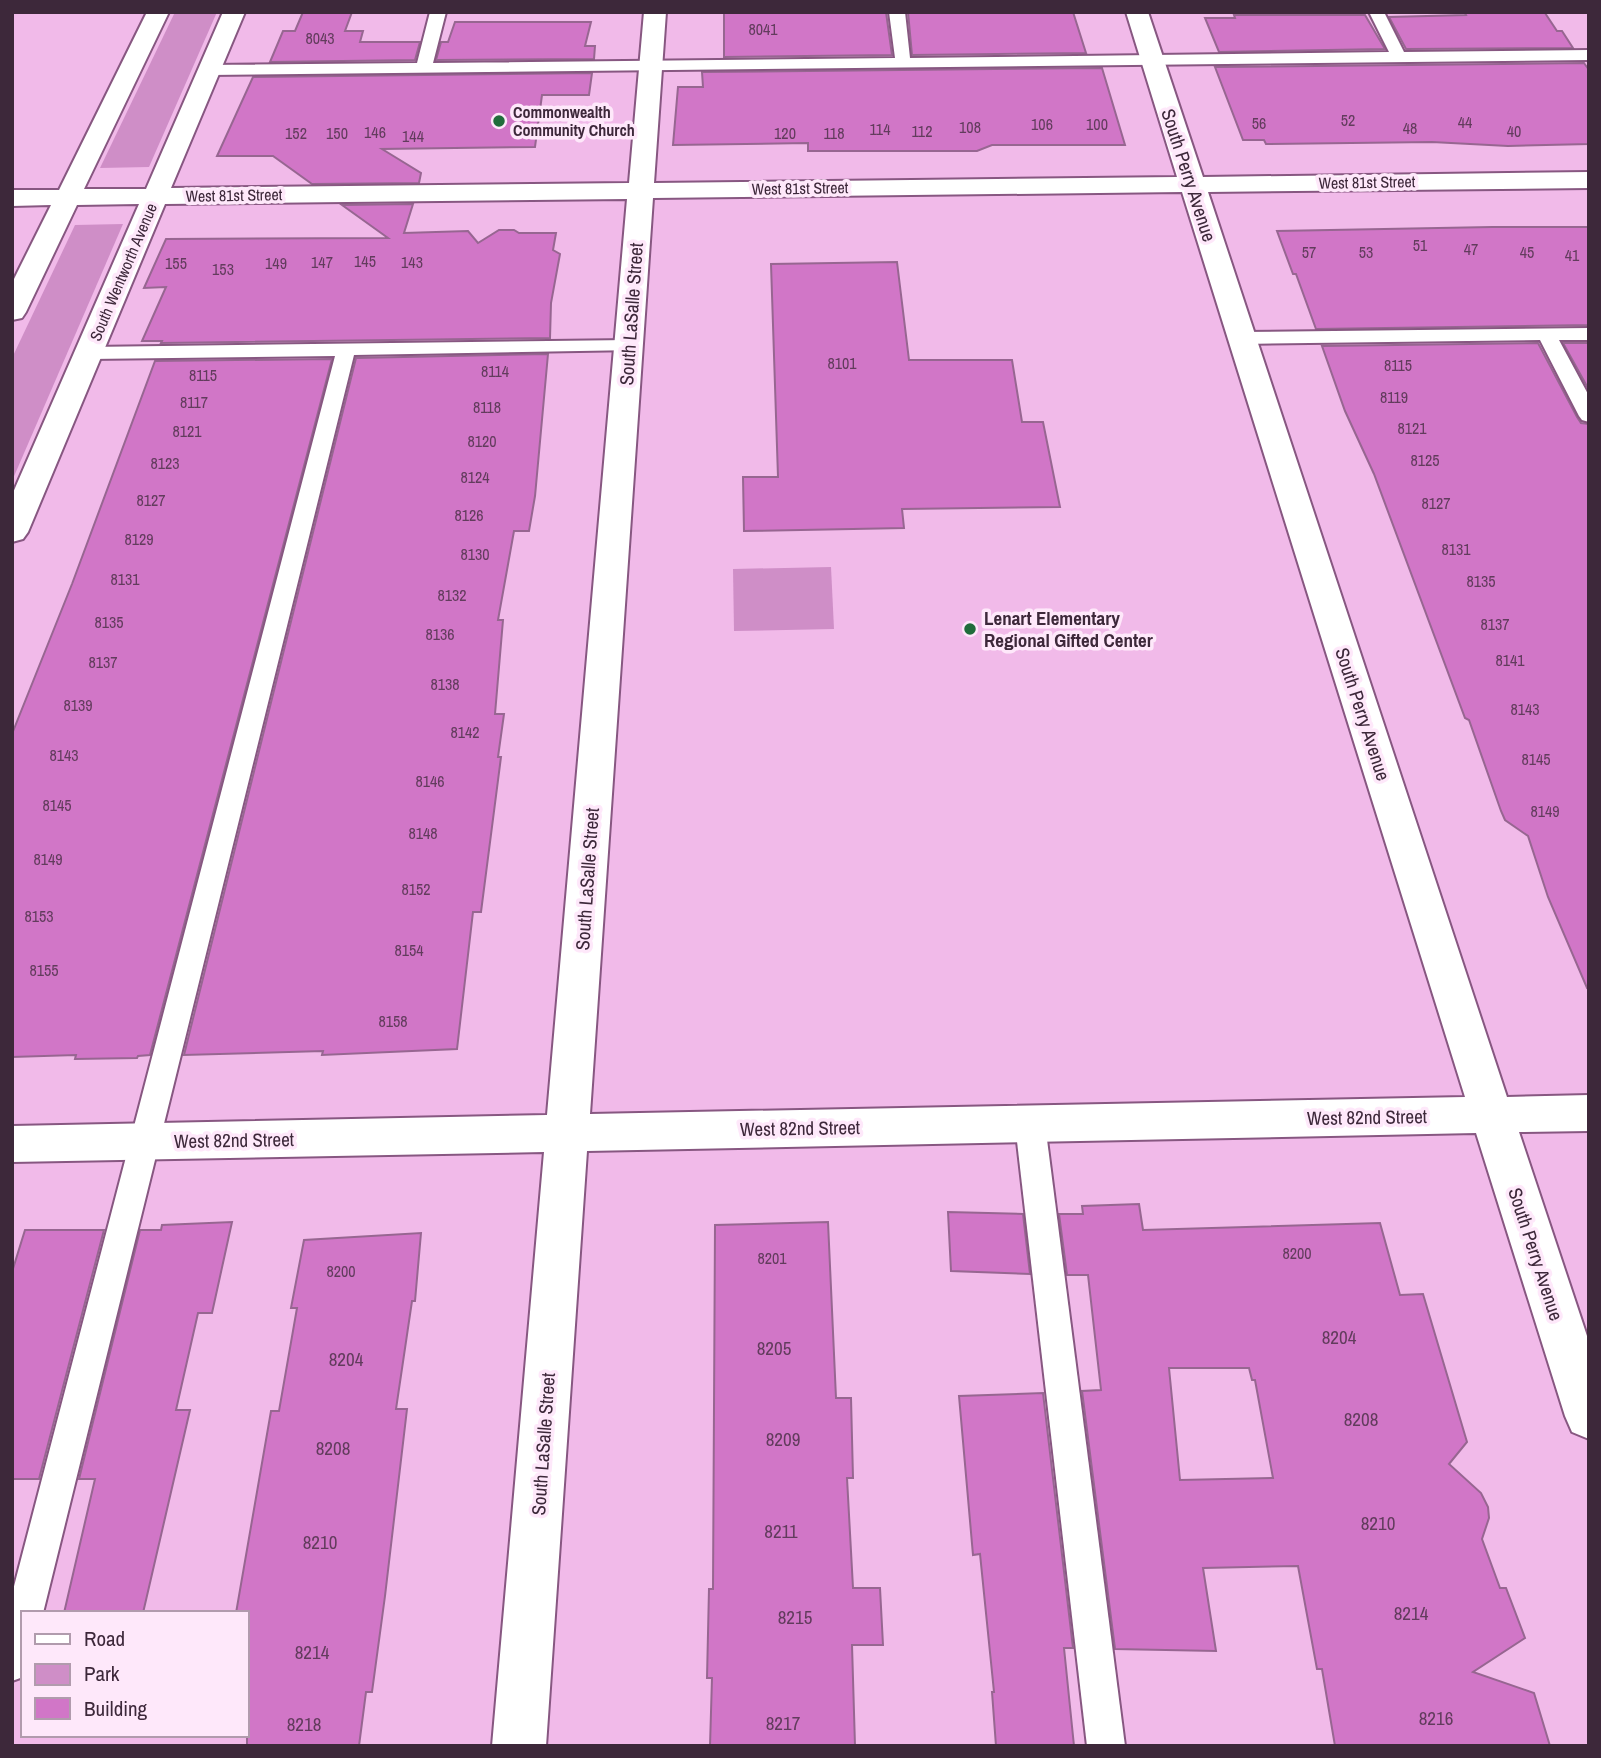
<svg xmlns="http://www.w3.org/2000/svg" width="1601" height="1758" viewBox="0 0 1601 1758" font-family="'Archivo Narrow',sans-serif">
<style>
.green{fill:#cf8ec7}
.building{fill:#d176c7;stroke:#976691;stroke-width:2;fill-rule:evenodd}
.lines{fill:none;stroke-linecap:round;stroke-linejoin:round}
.lane-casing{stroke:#875781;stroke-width:4}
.street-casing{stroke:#875781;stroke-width:4}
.lane{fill:#fff;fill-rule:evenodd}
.street{fill:#fff;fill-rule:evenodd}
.poi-dot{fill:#206c3b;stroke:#fee8fa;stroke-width:2.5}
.labels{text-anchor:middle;stroke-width:7;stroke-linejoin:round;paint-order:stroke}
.number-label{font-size:16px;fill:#623c5d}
.far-poi-label{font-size:16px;font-weight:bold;fill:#3d283a;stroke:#fee8fa;text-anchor:start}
.far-street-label{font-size:16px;fill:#3d283a;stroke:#fee8fa}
.street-label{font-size:19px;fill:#3d283a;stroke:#fee8fa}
.poi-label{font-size:19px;font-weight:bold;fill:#3d283a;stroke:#fee8fa;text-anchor:start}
.near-number-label{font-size:19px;fill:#623c5d}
</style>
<rect width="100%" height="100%" fill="#f1bae9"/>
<!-- green -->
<g class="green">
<polygon points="175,12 217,12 149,167 100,168"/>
<polygon points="123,224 12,481 12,358 75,225"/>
<polygon points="831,567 834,629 734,631 733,569"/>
</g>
<!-- building -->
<g class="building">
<polygon points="303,12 352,12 345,31 363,31 360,42 420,42 415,60 270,62 283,31 295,31"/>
<polygon points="724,12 886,12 892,55 724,57"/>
<polygon points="908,12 1073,12 1086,53 912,55"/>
<polygon points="1465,13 1545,13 1557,31 1562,31 1573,48 1406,49 1389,17 1466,15"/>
<polygon points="1234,15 1365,15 1385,49 1219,52 1205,18 1235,18"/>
<polygon points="455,22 591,22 585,46 595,46 594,59 436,60 441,42 448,42"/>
<polygon points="1584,63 1589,70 1589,144 1508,146 1432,142 1266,144 1264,140 1243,140 1215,67"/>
<polygon points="1102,68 1125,145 992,145 977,151 808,151 808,143 673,145 678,87 703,87 702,72"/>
<polygon points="592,73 589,95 542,95 535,147 382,149 421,173 419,183 312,184 273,156 217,156 253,77"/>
<polygon points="413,204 404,233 468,231 478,243 499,230 514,230 519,233 556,233 553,250 560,254 551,303 550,338 161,343 162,341 142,341 166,287 144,288 166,239 388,238 342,205"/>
<polygon points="1492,227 1589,227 1589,325 1316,329 1296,274 1293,274 1277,231"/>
<polygon points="897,262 909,360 1012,360 1022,422 1043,422 1060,507 902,509 904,528 744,531 743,477 778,477 771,264"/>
<polygon points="1538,343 1577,417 1581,423 1589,424 1589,987 1587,988 1548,897 1528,836 1505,820 1501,811 1469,720 1465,718 1374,474 1345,411 1322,346"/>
<polygon points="1563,343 1589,343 1589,390"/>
<polygon points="548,354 535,496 529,531 514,531 498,620 503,620 495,714 504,714 498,757 501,757 481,912 473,912 457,1049 322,1055 323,1051 184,1055 356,358"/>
<polygon points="332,359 150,1055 138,1056 137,1058 75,1059 76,1055 12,1057 12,734 72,584 155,361"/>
<path d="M1139,1204l4,26 237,-7 20,72 23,-1 44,148 -18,22 32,29 7,14 1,11 -7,21 18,49h6l19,50 -52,34 61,21 16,53h-215l-13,-77h-5l-19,-103 -95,2 13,83 -101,-2 -33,-258 19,-1 -13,-115h-21l-8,-61h24l-1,-8zM1169,1368h80l3,12h3l18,98 -93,2z"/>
<polygon points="948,1212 1023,1214 1030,1274 951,1271"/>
<polygon points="232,1222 212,1313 198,1313 176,1410 190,1410 143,1613 64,1613 95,1479 79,1479 140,1230 161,1230 162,1225"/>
<polygon points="828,1222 836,1398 851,1398 853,1478 847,1478 853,1588 880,1588 883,1645 852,1645 855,1746 710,1746 712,1678 707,1678 709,1589 713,1589 715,1225"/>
<polygon points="25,1230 104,1230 39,1479 12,1479 12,1272"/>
<polygon points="421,1233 415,1301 412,1301 396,1409 407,1409 385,1596 372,1692 366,1692 359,1746 247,1746 247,1613 236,1613 271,1411 279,1411 297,1308 291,1308 304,1240"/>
<polygon points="1043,1393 1073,1648 1064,1648 1074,1746 996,1746 992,1692 994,1692 980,1554 973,1555 959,1396"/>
</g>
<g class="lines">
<!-- lane casing -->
<g class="lane-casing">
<g id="lane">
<polygon points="430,12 446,12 433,63 895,58 889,12 905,12 910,58 1389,52 1369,12 1384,12 1404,52 1589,50 1589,60 209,75 201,70 209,65 417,63"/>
<polygon points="1589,328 1589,340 1559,340 1589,396 1589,422 1582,420 1579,416 1540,340 1242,344 1232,338 1242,332"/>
<polygon points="629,340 636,342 639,346 636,350 354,355 43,1613 23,1613 23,1677 12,1681 12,1594 335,356 89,359 79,353 89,347"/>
<polygon points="1030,1112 1040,1115 1045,1124 1125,1746 1087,1746 1015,1124 1020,1115"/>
</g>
</g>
<!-- street casing -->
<g class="street-casing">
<path id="street" d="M147,12h22l-85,177h62l77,-177h22l-74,176 458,-5 15,-171h22l-12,171 523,-6 -51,-165h22l55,165 386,-5v16l-381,4 299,905 82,-2v36l-70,1 70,210v97l-17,-7 -7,-16 -89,-283 -889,18 -41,595h-54l52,-594 -532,10v-36l535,-11 80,-916 -462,5 -137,328 -5,7 -11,3v-47l127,-291 -62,1 -51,107 -4,6 -10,2v-37l39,-78 -39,1v-16h47zM1182,192l283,905 -875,17 63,-916z"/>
</g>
<!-- lane -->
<use href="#lane" class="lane"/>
<!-- street -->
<use href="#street" class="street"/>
</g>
<!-- markers -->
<g class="poi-dot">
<circle cx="499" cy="121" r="7"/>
<circle cx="970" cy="629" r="7"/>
</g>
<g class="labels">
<!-- number labels -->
<g class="number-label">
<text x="763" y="35">8041</text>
<text x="320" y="44">8043</text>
<text x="1348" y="126">52</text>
<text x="1465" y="128">44</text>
<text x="1259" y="129">56</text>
<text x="1042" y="130">106</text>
<text x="1097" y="130">100</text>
<text x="970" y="133">108</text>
<text x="1410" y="134">48</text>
<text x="880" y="135">114</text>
<text x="922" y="137">112</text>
<text x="1514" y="137">40</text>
<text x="375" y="138">146</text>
<text x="296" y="139">152</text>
<text x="337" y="139">150</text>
<text x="785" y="139">120</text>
<text x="834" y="139">118</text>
<text x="413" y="142">144</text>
<text x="1420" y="251">51</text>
<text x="1471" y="255">47</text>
<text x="1309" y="258">57</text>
<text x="1366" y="258">53</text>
<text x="1527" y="258">45</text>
<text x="1572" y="261">41</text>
<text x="365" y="267">145</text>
<text x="322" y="268">147</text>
<text x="412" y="268">143</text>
<text x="176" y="269">155</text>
<text x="276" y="269">149</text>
<text x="223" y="275">153</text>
<text x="842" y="369">8101</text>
<text x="1398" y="371">8115</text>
<text x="495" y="377">8114</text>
<text x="203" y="381">8115</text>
<text x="1394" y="403">8119</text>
<text x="194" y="408">8117</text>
<text x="487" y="413">8118</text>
<text x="1412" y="434">8121</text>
<text x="187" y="437">8121</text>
<text x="482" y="447">8120</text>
<text x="1425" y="466">8125</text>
<text x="165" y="469">8123</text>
<text x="475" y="483">8124</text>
<text x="151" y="506">8127</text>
<text x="1436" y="509">8127</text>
<text x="469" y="521">8126</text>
<text x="139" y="545">8129</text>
<text x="1456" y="555">8131</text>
<text x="475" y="560">8130</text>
<text x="125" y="585">8131</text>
<text x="1481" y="587">8135</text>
<text x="452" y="601">8132</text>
<text x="109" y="628">8135</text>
<text x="1495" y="630">8137</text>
<text x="440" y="640">8136</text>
<text x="1510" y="666">8141</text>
<text x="103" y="668">8137</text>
<text x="445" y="690">8138</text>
<text x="78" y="711">8139</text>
<text x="1525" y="715">8143</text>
<text x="465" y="738">8142</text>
<text x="64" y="761">8143</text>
<text x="1536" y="765">8145</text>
<text x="430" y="787">8146</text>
<text x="57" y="811">8145</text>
<text x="1545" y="817">8149</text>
<text x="423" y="839">8148</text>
<text x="48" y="865">8149</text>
<text x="416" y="895">8152</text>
<text x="39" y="922">8153</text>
<text x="409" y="956">8154</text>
<text x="44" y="976">8155</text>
<text x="393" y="1027">8158</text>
<text x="1297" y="1259">8200</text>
<text x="772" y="1264">8201</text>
<text x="341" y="1277">8200</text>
</g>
<!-- far-poi labels -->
<g class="far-poi-label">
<text x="513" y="118">Commonwealth<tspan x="513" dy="18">Community Church</tspan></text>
</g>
<!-- far-street labels -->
<g class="far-street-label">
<text transform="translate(1367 182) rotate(-1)" y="6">West 81st Street</text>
<text transform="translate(800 188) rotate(-1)" y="6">West 81st Street</text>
<text transform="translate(234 195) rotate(-1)" y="6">West 81st Street</text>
<text transform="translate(123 272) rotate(-67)" y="6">South Wentworth Avenue</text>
</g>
<!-- street labels -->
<g class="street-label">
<text transform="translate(1189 175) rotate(72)" y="7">South Perry Avenue</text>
<text transform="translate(631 314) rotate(-86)" y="7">South LaSalle Street</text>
<text transform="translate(1363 714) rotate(72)" y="7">South Perry Avenue</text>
<text transform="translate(587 879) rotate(-86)" y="7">South LaSalle Street</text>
<text transform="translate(1367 1117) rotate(-1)" y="7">West 82nd Street</text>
<text transform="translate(800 1128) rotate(-1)" y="7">West 82nd Street</text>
<text transform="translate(234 1140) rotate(-1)" y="7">West 82nd Street</text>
<text transform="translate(1536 1254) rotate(72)" y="7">South Perry Avenue</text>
<text transform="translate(543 1444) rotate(-86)" y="7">South LaSalle Street</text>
</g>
<!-- poi labels -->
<g class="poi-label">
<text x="984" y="625">Lenart Elementary<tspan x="984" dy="22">Regional Gifted Center</tspan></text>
</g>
<!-- near-number labels -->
<g class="near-number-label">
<text x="1339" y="1344">8204</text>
<text x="774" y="1355">8205</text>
<text x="346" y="1366">8204</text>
<text x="1361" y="1426">8208</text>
<text x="783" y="1446">8209</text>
<text x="333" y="1455">8208</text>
<text x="1378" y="1530">8210</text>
<text x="781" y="1538">8211</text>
<text x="320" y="1549">8210</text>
<text x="1411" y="1620">8214</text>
<text x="795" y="1624">8215</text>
<text x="312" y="1659">8214</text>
<text x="1436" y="1725">8216</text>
<text x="783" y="1730">8217</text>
<text x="304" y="1731">8218</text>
</g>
</g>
<!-- border -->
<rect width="1601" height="1758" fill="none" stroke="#3d283a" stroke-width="28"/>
<!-- legend -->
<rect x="21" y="1611" width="228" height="126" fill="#fee8fa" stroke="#b19bad" stroke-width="2"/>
<rect x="35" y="1634" width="35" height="10" fill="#ffffff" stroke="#b19bad" stroke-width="2"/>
<text x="84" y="1646" font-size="21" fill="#3d283a">Road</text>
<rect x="35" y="1664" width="35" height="21" fill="#cf8ec7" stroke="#b19bad" stroke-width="2"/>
<text x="84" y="1681" font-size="21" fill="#3d283a">Park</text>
<rect x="35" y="1698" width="35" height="21" fill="#d176c7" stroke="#b19bad" stroke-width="2"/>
<text x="84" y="1716" font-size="21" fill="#3d283a">Building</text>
</svg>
